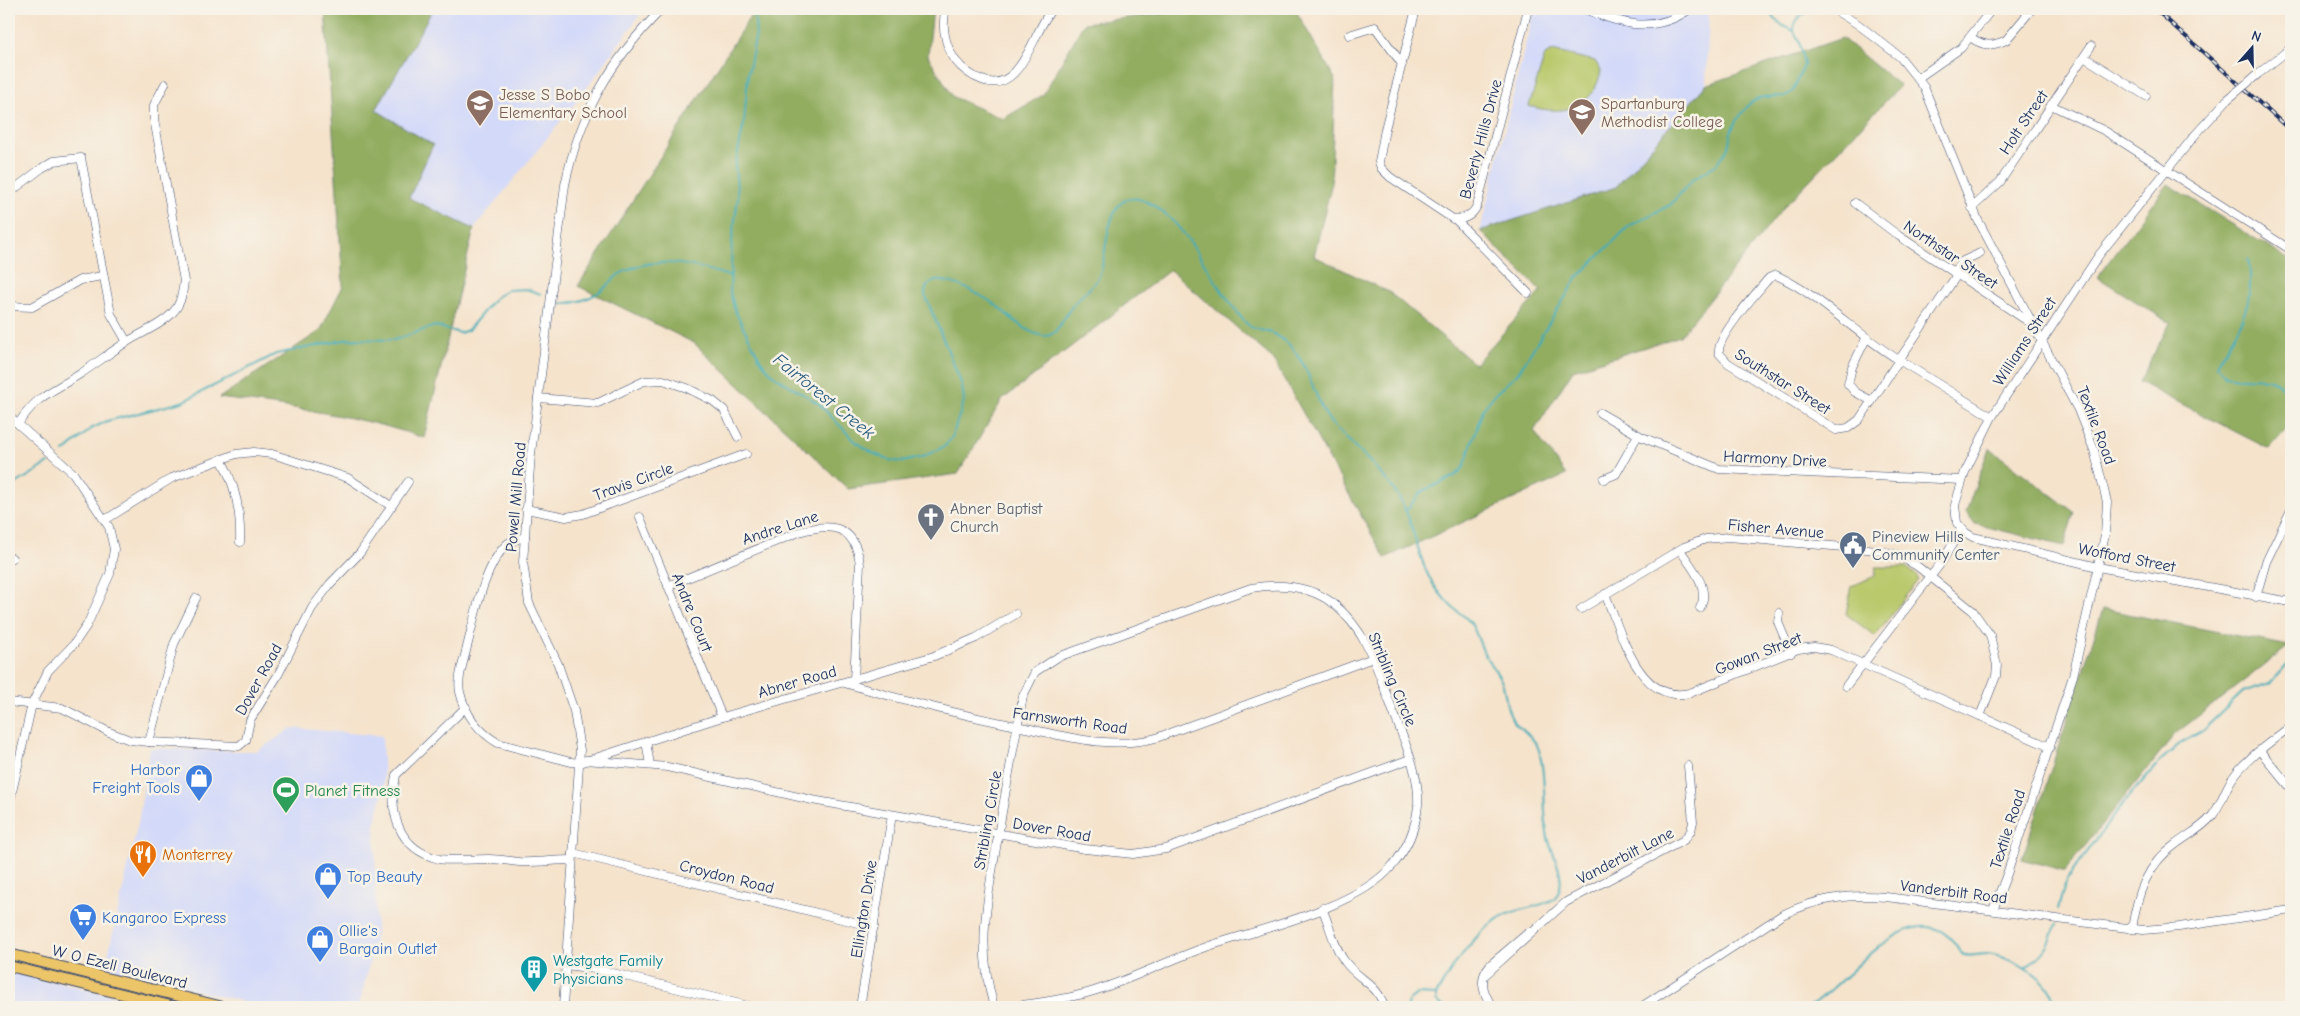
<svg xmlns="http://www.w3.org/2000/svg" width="2300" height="1016" viewBox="0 0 2300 1016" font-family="'Comic Neue',sans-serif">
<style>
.built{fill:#d3d9f9}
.green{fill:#b9c96c;stroke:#6a7c65}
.forest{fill:#92ad60;stroke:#566e5f}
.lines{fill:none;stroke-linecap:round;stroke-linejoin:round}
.stream{stroke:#3cacb8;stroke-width:2}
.minor-casing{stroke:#3c4a6e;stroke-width:9}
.major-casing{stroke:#3c4a6e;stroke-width:12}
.minor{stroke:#fff;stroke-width:8}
.major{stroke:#edc569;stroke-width:10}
.rail-casing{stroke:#1b2f5e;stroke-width:4}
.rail{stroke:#f7f3e8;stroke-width:2;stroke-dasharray:5.5;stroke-linecap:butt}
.minor-bridge-casing{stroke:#3c4a6e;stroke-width:9;stroke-linecap:butt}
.minor-bridge{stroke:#fff;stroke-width:8}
.labels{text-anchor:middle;stroke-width:5;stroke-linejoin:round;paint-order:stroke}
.education-label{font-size:16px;fill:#785e54;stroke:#f7f3e8;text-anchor:start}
.street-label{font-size:16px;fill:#1b2f5e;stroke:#f7f3e8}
.worship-label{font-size:16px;fill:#5b616d;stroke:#f7f3e8;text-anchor:start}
.service-label{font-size:16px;fill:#4e5e75;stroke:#f7f3e8;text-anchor:start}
.shop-label{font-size:16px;fill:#366cbe;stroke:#f7f3e8;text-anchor:start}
.leisure-label{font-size:16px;fill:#27864d;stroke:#f7f3e8;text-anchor:start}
.food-label{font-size:16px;fill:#c56008;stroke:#f7f3e8;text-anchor:start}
.culture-label{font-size:16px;fill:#0d838f;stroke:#f7f3e8;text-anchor:start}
.water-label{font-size:18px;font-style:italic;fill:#275b7e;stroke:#f7f3e8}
</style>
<rect width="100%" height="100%" fill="#f7f3e8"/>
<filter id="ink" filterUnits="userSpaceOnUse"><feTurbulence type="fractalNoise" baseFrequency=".02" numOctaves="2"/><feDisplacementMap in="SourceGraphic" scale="10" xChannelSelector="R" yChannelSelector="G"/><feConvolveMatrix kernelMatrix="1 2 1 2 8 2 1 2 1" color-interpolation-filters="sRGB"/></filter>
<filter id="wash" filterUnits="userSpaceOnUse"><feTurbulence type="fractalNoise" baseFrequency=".0096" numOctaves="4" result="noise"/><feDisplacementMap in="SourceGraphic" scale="20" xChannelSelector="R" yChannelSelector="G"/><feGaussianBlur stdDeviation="1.12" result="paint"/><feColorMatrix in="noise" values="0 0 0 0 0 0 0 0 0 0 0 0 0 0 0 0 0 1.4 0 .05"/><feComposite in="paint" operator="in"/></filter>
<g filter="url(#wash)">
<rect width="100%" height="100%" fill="#f5e3cc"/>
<!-- built -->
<g class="built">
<polygon points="433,9 644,9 584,92 474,229 409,197 376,110"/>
<polygon points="1534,9 1709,9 1706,85 1616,187 1480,231"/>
<polygon points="292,728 382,736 384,788 375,824 376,934 359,1007 265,1007 105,968 138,823 150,748 214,751 257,751"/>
<polygon points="9,970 130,1000 138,1007 9,1007"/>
</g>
<!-- green -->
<g class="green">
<path d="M1552,51l43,10 6,10c-8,39 -39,45 -72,35l16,-51z"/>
<polygon points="1876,567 1906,567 1917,576 1918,580 1875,636 1846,614 1852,586 1875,576"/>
</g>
<!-- forest -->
<g class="forest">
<path d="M325,9h108l-57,101 57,35 -24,53 65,31 -50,209c-66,-23 -136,-31 -205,-40l101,-67 23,-45z"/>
<polygon points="755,9 933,9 928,56 953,97 1003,119 1043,95 1084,23 1202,9 1295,9 1335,79 1331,186 1314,256 1389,292 1475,364 1541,291 1480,231 1616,187 1706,85 1842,38 1900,86 1784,207 1680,336 1573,370 1534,431 1566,475 1385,558 1272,358 1170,270 1002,400 958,474 848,489 694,343 578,286"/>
<polygon points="2168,184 2291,261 2291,424 2269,449 2139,382 2170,323 2097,277"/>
<polygon points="1989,448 2074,512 2064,546 1975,524 1966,512"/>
<polygon points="2103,609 2289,646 2175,734 2065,871 2022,859"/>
</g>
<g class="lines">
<!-- stream -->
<g class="stream">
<path d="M754,9l2,25 -8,40 -4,49 -9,43 3,31 -6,44 -2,51 5,19 26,50 12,14 46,29 37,38 15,10 17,8 14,2 21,-5 22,-11 7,-9 12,-36 -2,-16 -37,-90c0,-31 50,-3 63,5 14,8 24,21 38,29 31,19 32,-5 47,-24 9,-12 21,-17 27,-31 9,-24 4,-96 51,-70 39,23 54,67 81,101 5,7 12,18 19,22 5,3 12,3 17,5 11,3 22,12 28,21 15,19 18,44 31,64 6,10 16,18 24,26 17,17 34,33 47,53 16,25 18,57 32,83 6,10 14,20 22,28 6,5 13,9 18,15 7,10 9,22 15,33 5,10 14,18 18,30 3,11 3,24 9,34 8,12 22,16 27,31 8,28 3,60 9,88 5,21 22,42 6,61 -16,9 -34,9 -51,17 -26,13 -53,54 -67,79v6l8,6"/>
<path d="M1794,31c0,-14 10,-17 21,-22"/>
<path d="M2248,259c6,28 -1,55 -16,80 -6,9 -12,17 -15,27l8,10c35,7 59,-10 66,37"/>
<path d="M558,303c17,2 35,-5 49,-17 4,-4 7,-8 11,-11 34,-22 76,-10 111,1"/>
<polyline points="2291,426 2291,434"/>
<polyline points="64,452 91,429 107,421 182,402 276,354 349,339 394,340 435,326 460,333 468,330 496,297 508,290 526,289 541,294"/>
<polyline points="2291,475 2291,484"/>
<polyline points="9,488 49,463"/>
<polyline points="1406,511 1421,492 1455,476 1464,467 1483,409 1495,394 1518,373 1577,278 1629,226 1670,205 1692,180 1717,164 1728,148 1731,132 1736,121 1750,103 1762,97 1785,96 1792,92 1804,65 1799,41 1794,31 1783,26 1764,9"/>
<polyline points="2058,909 2064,887 2071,874 2121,806 2160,761 2182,742 2202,731 2243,692 2270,683 2291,660"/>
<path d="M2025,968c19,-14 25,-20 31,-44"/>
<polyline points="1408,1007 1409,1000 1417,994 1436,995"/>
<polyline points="1450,1007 1461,1007"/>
<path d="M1808,1007c41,-22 110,-130 154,-53 8,4 18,-1 27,0 23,4 68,25 64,53"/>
</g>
</g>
</g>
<g filter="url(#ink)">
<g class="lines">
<!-- minor casing -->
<g class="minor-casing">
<g id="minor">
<path d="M946,9c-5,17 -1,36 9,51 7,9 16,16 27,20 39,16 51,-49 70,-71"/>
<path d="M1416,9l-31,120 -6,33 2,6 9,9 63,42c11,1 19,-3 24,-13l51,-197"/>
<path d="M1585,9c38,16 69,25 105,0"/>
<polyline points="1833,9 1859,25 1900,57 1924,87 1978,220 2078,410 2094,450 2107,502 2105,535 2073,676 2007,874 1993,910"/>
<polyline points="1349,35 1375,27 1402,64"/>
<path d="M1970,37c13,9 22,10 36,3l26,-31"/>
<polyline points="2084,57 2146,96"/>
<polyline points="2258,74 2291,48"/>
<polyline points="1918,78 1961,48 1992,9"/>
<polyline points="2227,100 2195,135 2099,255 1992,417 1965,472 1955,505 1957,523 1966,533 1973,537 2098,567 2291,602"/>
<polyline points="2051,105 2105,131 2291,250"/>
<polyline points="9,193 42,168 54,161 81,158 111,314 127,342"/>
<polyline points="1855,203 1899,236 2032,324"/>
<polyline points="1972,208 2000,182 2091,46"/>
<polyline points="1455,219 1528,293"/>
<polyline points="1953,272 1963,261 1980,253"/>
<path d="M1957,275l-58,85c-43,-26 -78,-64 -123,-85l-7,3c-11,13 -53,59 -50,75l9,10 108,67 12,-2 11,-8 40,-60 93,57"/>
<polyline points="9,306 32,307 80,280 102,276"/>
<polyline points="1866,339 1852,367 1848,384 1855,392 1872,401"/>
<polyline points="538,398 598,403 644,381 663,380 687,388 713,401 724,410 738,437"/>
<polyline points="1600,413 1642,437 1719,469 1962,480"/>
<polyline points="9,416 73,473 109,527 114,549 110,574 87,625 74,644 48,671 32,704 9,805"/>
<path d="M18,424c21,-31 33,-31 62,-50 17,-11 33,-24 50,-34 15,-9 38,-18 47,-33 5,-8 6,-17 7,-26l-30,-162v-14l11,-21"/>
<path d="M221,459c15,26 20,53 19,83"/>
<polyline points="1604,479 1616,474 1638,435"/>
<polyline points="526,509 566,517 583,514 746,454"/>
<polyline points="640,517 722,717"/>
<polyline points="105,520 172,478 236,454 254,452 272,454 348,478 391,506"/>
<path d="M525,537c-6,2 -14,3 -18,7 -24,23 -32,73 -40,103 -3,14 -10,31 -7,45 5,22 19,40 38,51l73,19 9,1 136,-44 218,-63 42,-18 40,-24"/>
<path d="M1680,550c11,16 31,38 20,58"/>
<polyline points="9,559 12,558"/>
<path d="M668,586l131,-54c32,-10 56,-7 61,32l-6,116"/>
<path d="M1605,594c16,37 33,111 85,99l108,-44 16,-2 17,3 219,97"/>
<polyline points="2256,597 2266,562 2291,510"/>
<polyline points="1581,609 1684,547 1706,539 1729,537 1878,550 1898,555 1917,566 1973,611 1990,635 1997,665 1996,676 1980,716"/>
<polyline points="1779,613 1778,622 1791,653"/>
<path d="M844,683c58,17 117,32 177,44 43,9 91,23 135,11l217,-80"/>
<polyline points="1846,686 1941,563 1961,529"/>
<polyline points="9,702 62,708 109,732 130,740 149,742 239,746 246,740 250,720 278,675 312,608 330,584 360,553 408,482"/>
<path d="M466,707l-70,68c-8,38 2,74 43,84 11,2 37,0 50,0 10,0 20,2 30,3 18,1 36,-2 53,-2"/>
<polyline points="646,741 650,765"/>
<polyline points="149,742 174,644 196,598"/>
<polyline points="2260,751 2291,788"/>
<polyline points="586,760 667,767 812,800 1085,849 1133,854 1166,849 1410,759"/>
<polyline points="573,853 874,927"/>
<path d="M1322,908c8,18 12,40 24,55 12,16 33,22 38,44"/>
<path d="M2132,929c5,-34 14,-64 44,-85 12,-9 26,-16 36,-28 9,-11 12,-25 20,-37 14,-21 39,-37 59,-53"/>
<polyline points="566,965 596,969 753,1007"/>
<polyline points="1484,976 1566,902 1684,840 1691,831 1693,822 1688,766"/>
<path d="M563,1007l17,-257 -6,-39 -16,-47 -29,-61 -6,-41 8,-108 34,-269c15,-72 45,-124 97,-176"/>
<polyline points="860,1007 892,815"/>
<path d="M994,1007c-18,-61 -7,-104 3,-165 8,-49 17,-97 26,-146l12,-24 23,-15 193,-69c29,-5 59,-2 83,16 13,11 24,25 32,40 10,18 16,39 24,59 11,32 30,67 28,102 -2,23 -11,44 -26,61 -34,41 -131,63 -183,80 -41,14 -80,35 -122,47 -25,7 -52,10 -78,14"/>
<path d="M1493,1007c-10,-13 -15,-28 -3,-42l39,-33"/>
<path d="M1641,1007l141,-92c35,-17 66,-21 104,-18l257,33 36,-3 112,-17"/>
</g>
</g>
<!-- major casing -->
<g class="major-casing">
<g id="major">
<polyline points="9,954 223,1007"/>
<polyline points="9,966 175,1007"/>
</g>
</g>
<!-- minor -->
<use href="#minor" class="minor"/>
<!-- major -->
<use href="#major" class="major"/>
<!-- rail casing -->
<g class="rail-casing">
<polyline id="rail" points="2155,9 2291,131"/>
</g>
<!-- rail -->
<use href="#rail" class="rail"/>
<!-- minor-bridge casing -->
<g class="minor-bridge-casing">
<polyline id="minor-bridge" points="2227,100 2258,74"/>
</g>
<!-- minor-bridge -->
<use href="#minor-bridge" class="minor-bridge"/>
</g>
</g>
<!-- icons -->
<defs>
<g id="school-pin" transform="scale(1.4375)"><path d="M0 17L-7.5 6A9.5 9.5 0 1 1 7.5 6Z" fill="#8d6e63" stroke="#f7f3e8"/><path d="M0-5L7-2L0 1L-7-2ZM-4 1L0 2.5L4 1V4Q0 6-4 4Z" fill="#fff"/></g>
<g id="university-pin" transform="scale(1.4375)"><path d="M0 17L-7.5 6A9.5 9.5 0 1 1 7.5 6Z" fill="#8d6e63" stroke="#f7f3e8"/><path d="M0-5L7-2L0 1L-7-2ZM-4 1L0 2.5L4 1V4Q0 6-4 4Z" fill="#fff"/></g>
<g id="church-pin" transform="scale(1.4375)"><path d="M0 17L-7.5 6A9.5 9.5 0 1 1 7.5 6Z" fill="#6b7280" stroke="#f7f3e8"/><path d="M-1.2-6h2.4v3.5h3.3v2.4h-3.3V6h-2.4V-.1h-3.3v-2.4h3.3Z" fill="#fff"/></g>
<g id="civic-pin" transform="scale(1.4375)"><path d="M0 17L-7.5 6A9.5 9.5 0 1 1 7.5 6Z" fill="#5c6f8a" stroke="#f7f3e8"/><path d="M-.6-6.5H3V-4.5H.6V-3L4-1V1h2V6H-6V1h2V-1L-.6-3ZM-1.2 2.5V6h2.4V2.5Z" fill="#fff"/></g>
<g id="shop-pin" transform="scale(1.4375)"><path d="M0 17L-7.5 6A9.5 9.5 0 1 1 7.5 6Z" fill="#3f7fe0" stroke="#f7f3e8"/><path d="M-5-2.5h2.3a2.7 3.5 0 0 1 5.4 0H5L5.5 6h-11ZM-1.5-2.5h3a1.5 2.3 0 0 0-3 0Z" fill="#fff"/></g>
<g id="stadium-pin" transform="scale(1.4375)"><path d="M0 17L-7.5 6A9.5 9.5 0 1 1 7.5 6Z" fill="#2e9e5b" stroke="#f7f3e8"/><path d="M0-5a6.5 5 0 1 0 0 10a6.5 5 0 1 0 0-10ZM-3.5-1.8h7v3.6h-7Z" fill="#fff"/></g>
<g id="restaurant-pin" transform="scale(1.4375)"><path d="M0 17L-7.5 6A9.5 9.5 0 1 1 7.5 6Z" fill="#e8710a" stroke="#f7f3e8"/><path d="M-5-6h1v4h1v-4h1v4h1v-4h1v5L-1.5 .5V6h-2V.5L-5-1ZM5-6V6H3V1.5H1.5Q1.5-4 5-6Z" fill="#fff"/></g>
<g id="supermarket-pin" transform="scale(1.4375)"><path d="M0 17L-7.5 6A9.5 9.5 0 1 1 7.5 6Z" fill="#3f7fe0" stroke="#f7f3e8"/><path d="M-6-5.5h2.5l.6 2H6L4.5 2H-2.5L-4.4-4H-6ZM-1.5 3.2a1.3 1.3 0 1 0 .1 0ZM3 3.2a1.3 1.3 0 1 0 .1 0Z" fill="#fff"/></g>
<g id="building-pin" transform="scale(1.4375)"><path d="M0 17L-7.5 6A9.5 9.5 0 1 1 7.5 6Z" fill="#0f9aa8" stroke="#f7f3e8"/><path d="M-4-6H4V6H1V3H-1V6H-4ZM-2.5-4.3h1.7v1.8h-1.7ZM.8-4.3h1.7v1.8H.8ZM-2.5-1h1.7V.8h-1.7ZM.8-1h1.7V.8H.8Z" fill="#fff"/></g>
</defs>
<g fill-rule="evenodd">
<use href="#school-pin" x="480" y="103"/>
<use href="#university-pin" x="1582" y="112"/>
<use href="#church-pin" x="931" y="517"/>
<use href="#civic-pin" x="1853" y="545"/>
<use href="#shop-pin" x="199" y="778"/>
<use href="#stadium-pin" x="286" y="790"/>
<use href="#restaurant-pin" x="143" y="854"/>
<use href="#shop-pin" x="328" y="876"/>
<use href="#supermarket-pin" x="83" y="917"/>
<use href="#shop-pin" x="320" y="939"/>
<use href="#building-pin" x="534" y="969"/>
</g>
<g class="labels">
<!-- education labels -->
<g class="education-label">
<text x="499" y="100">Jesse S Bobo<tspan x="499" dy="18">Elementary School</tspan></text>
<text x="1601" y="109">Spartanburg<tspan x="1601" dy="18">Methodist College</tspan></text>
</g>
<!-- street labels -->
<g class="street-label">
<text transform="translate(2023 122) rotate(-56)" y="6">Holt Street</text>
<text transform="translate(1480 139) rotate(-75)" y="6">Beverly Hills Drive</text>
<text transform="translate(1951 254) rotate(34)" y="6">Northstar Street</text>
<text transform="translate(2024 341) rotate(-57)" y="6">Williams Street</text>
<text transform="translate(1783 381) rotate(32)" y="6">Southstar Street</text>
<text transform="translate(2097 425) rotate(69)" y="6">Textile Road</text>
<text transform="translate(1775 458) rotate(3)" y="6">Harmony Drive</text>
<text transform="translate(633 481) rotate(-20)" y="6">Travis Circle</text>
<text transform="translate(515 497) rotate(-85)" y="6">Powell Mill Road</text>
<text transform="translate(780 527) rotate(-18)" y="6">Andre Lane</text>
<text transform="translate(1776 528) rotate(5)" y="6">Fisher Avenue</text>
<text transform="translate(2127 557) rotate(11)" y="6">Wofford Street</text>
<text transform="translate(693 612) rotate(68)" y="6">Andre Court</text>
<text transform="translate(1758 653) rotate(-21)" y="6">Gowan Street</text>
<text transform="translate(258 679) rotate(-61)" y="6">Dover Road</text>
<text transform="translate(1393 679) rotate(67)" y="6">Stribling Circle</text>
<text transform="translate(797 681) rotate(-16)" y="6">Abner Road</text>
<text transform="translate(1070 720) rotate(8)" y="6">Farnsworth Road</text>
<text transform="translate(987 820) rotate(-80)" y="6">Stribling Circle</text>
<text transform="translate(1052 829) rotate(10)" y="6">Dover Road</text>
<text transform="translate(2007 829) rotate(-72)" y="6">Textile Road</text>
<text transform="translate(1625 855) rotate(-27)" y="6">Vanderbilt Lane</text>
<text transform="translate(727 876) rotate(14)" y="6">Croydon Road</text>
<text transform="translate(1954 891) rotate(7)" y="6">Vanderbilt Road</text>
<text transform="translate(863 909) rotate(-81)" y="6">Ellington Drive</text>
<text transform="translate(120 966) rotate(14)" y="6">W O Ezell Boulevard</text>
</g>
<!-- worship labels -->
<g class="worship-label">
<text x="950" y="514">Abner Baptist<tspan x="950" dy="18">Church</tspan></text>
</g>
<!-- service labels -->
<g class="service-label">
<text x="1872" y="542">Pineview Hills<tspan x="1872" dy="18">Community Center</tspan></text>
</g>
<!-- shop labels -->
<g class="shop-label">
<text x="180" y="775" text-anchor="end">Harbor<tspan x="180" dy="18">Freight Tools</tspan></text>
<text x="347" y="882">Top Beauty</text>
<text x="102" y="923">Kangaroo Express</text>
<text x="339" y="936">Ollie's<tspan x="339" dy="18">Bargain Outlet</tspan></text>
</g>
<!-- leisure labels -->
<g class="leisure-label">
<text x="305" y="796">Planet Fitness</text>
</g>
<!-- food labels -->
<g class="food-label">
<text x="162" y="860">Monterrey</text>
</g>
<!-- culture labels -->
<g class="culture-label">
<text x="553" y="966">Westgate Family<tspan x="553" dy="18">Physicians</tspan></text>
</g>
<!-- water labels -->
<g class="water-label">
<text transform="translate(824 396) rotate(39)" y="6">Fairforest Creek</text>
</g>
</g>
<!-- margin -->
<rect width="2300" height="1016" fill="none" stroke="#f7f3e8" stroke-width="30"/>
<!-- north arrow -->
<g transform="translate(2252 48) rotate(20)" stroke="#f7f3e8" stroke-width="4" paint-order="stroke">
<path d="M0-4L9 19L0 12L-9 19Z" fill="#1b2f5e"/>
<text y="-8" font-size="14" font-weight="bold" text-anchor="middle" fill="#1b2f5e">N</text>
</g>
</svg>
